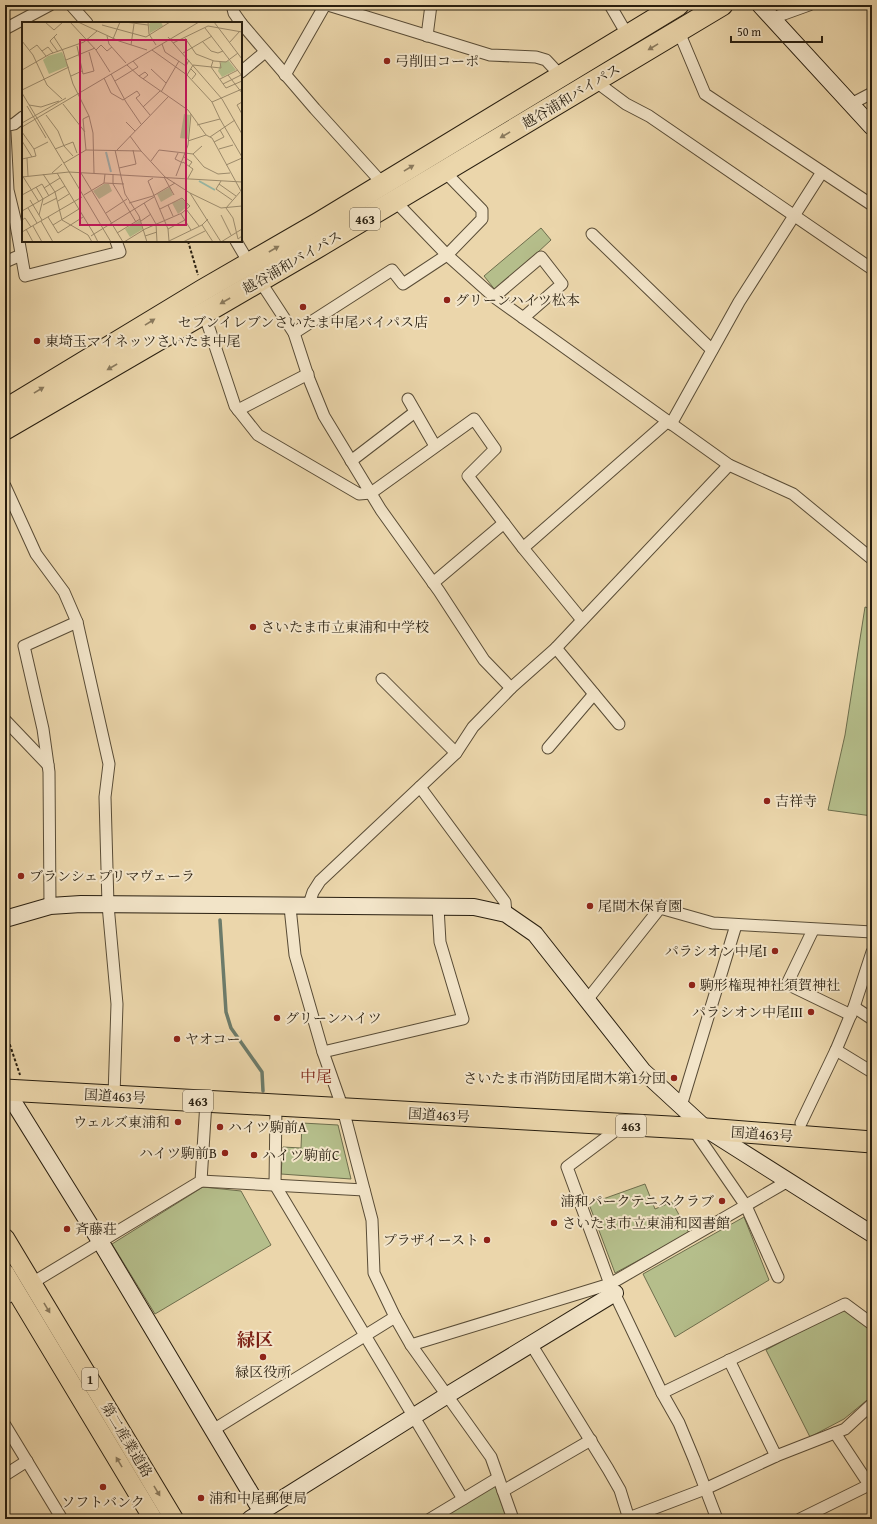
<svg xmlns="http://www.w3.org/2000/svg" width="877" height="1524" viewBox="0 0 877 1524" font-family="'Gentium Book Plus','Noto Serif JP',serif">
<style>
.green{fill:#b5be8b;stroke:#6e6e4d}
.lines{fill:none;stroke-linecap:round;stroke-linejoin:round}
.stream{stroke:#6c7b6a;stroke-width:3.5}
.street-casing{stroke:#594c36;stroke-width:13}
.secondary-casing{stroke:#281e0f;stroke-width:18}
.primary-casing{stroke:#281e0f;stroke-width:20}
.highway-casing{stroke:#281e0f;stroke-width:23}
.path{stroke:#281e0f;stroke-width:2;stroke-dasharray:3 2;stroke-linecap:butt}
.street{stroke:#f2e4c8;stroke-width:11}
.secondary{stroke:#f2e4c8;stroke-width:16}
.primary{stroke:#ebd6ab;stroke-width:18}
.highway{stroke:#ebd6ab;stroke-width:21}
.oneway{fill:#8a7a5d}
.poi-dot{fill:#8f2418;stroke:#f2e4c8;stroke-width:1.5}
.labels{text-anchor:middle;stroke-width:4;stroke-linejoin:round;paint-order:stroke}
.shield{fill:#f2e4c8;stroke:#655946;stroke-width:1}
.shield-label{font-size:13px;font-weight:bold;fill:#281e0f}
.poi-label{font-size:14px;fill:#281e0f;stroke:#f2e4c8;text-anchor:start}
.street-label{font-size:14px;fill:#281e0f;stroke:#f2e4c8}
.quarter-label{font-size:16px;fill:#7a1f14;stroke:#f2e4c8}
.district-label{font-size:18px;font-weight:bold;fill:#7a1f14;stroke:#f2e4c8}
.inset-river{fill:none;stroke:#99b9a7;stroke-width:2}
.inset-road{fill:none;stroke:#9d8c6d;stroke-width:1}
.view{fill:#c2185b;fill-opacity:0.15;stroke:#c2185b;stroke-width:2}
.inset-edge{fill:none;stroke:#281e0f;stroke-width:2}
</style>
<rect width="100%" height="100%" fill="#ebd6ab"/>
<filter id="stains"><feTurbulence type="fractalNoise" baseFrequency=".005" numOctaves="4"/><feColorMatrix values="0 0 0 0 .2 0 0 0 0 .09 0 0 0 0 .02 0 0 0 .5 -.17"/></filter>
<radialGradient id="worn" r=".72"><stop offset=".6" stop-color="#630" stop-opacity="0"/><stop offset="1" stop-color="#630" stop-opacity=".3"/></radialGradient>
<!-- green -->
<g class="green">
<polygon points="541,228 551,240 496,291 484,276"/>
<polygon points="865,607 872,609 872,816 828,810 845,735"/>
<polygon points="302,1123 338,1125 351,1179 281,1174 283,1147 301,1148"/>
<polygon points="645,1184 655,1209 672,1202 689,1233 615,1273 589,1204"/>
<polygon points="203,1187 241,1191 271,1245 155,1314 112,1244"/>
<polygon points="744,1217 769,1280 675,1337 643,1274"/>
<polygon points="843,1309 872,1329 872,1396 844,1419 810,1437 766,1350"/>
<polygon points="495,1485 507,1519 441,1519"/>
</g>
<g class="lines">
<!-- stream -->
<polyline class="stream" points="220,920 226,1012 231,1028 262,1072 263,1091"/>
<!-- street casing -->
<g class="street-casing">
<g id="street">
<polyline points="71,5 87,23"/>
<polyline points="232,5 234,13 241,23"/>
<polyline points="328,5 490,55 536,57 546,60 561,76"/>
<polyline points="610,5 628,36"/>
<polyline points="773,18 809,5"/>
<polyline points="241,23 315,109 383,184"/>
<polyline points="5,29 50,5"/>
<polyline points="679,32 705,94 872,205"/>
<polyline points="427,36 431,5"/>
<polyline points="241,72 265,52"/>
<polyline points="285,75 325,5"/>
<polyline points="595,81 626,104 649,116 872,269"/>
<polyline points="851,104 872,93"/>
<polyline points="5,126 14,124 23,117"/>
<polyline points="5,132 8,190 15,219 25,276 120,252 116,241"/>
<polyline points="395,201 447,255 494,297 729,465 793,494 872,559"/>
<polyline points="592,234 712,350"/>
<polyline points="236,241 249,263"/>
<polyline points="5,262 21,255"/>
<polyline points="260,281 294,333 309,379 324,416 381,510 439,591 484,660 511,688"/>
<polyline points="494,297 541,257 562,284 523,318"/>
<polyline points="204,313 235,406 258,435 359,494 371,493 474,419 495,449 468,476 523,548 582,620"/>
<polyline points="294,333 392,270 403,284 447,255 482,219 482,210 444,171"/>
<polyline points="408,399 435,446"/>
<polyline points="238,410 308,374"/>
<polyline points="671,424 739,302 822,172"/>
<polyline points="351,461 415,412"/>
<polyline points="5,486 36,554 64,592 77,622 109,764 105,797 108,905 117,1004 114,1096"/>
<polyline points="523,548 668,421"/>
<polyline points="433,583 504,523"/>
<polyline points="556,648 619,724"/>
<polyline points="382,679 456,753"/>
<polyline points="5,720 48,765"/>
<polyline points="548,748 594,694"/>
<polyline points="420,787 505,902 506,914"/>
<polyline points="50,906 49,772 43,729 24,646 77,622"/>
<polyline points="290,907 295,955 323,1052 343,1109 372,1220 374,1273 395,1317 411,1345 491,1457 513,1519"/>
<polyline points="308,907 313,892 320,881 456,753 473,727 511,688 556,648 729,465"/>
<polyline points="813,930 787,984 851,1015"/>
<polyline points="587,1000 660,908 713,923 872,932"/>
<polyline points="854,1007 872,1019"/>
<polyline points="836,1050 872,1072"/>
<polyline points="323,1052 463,1019 440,942 438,907"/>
<polyline points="276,1105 275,1185 463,1499"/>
<polyline points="681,1106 736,925"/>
<polyline points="801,1123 836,1050 854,1007 872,952"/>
<polyline points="623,1125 567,1167 610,1284 662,1393 679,1423 694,1459 717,1519"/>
<polyline points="693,1129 746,1206 778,1277"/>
<polyline points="201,1181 364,1190"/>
<polyline points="32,1283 201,1181 206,1102"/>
<polyline points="5,1299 17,1292"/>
<polyline points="531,1344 608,1469 620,1490 629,1519"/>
<polyline points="411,1345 610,1284 788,1181"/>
<polyline points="729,1360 776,1456"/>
<polyline points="662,1393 845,1304 872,1324"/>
<polyline points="5,1425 62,1519"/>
<polyline points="213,1430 395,1317"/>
<polyline points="835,1433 872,1489"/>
<polyline points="5,1475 27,1461"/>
<polyline points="503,1491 591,1440"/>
<polyline points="430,1519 498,1478"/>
<polyline points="626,1519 705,1489 776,1456 845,1429 872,1404"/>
<polyline points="800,1519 869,1485"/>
</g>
</g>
<!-- secondary casing -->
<g class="secondary-casing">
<g id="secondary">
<polyline points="760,5 872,127"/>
<polyline points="5,919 50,906 81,904 474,907 506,914 535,934 643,1071 706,1129 872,1234"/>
<polyline points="6,1090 100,1241 266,1519"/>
<polyline points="250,1519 446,1396 615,1293"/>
</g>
</g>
<!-- primary casing -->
<g class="primary-casing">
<g id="primary">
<polyline points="5,1238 174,1519"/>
<polyline points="5,1273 153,1519"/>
</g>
</g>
<!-- highway casing -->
<g class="highway-casing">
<g id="highway">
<polyline points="5,410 203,290 319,223 678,5"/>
<polyline points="5,429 316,248 722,5"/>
<polyline points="5,1090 706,1129 872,1142"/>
</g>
</g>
<!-- path -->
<g class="path">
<polyline points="188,241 198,275"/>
<polyline points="5,1030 20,1075"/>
</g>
<!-- street -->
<use href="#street" class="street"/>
<!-- secondary -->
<use href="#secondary" class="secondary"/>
<!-- primary -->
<use href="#primary" class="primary"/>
<!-- highway -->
<use href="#highway" class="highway"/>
</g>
<!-- one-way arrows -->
<defs><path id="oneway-solid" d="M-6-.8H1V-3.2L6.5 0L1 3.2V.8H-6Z"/></defs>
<g class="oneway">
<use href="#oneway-solid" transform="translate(653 47) rotate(149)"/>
<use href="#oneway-solid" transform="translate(505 135) rotate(149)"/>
<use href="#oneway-solid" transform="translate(409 168) rotate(-31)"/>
<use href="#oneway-solid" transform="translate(274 249) rotate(-30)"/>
<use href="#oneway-solid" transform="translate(225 301) rotate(150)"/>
<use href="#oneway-solid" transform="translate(150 322) rotate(-32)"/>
<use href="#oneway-solid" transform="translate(112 367) rotate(150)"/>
<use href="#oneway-solid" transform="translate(39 390) rotate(-31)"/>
<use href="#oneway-solid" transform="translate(47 1308) rotate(59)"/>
<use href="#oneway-solid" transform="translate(119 1462) rotate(-121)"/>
<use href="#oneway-solid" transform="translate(157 1491) rotate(59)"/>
</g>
<!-- markers -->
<g class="poi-dot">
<circle cx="387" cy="61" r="4"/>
<circle cx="447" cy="300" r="4"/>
<circle cx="303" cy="307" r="4"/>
<circle cx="37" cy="341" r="4"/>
<circle cx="253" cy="627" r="4"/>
<circle cx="767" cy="801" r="4"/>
<circle cx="21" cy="876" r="4"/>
<circle cx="590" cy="906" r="4"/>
<circle cx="775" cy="951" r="4"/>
<circle cx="692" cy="985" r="4"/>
<circle cx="811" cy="1012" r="4"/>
<circle cx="277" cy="1018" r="4"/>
<circle cx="177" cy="1039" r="4"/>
<circle cx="674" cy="1078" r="4"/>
<circle cx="178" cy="1122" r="4"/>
<circle cx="220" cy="1127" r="4"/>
<circle cx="225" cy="1153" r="4"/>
<circle cx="254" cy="1155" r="4"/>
<circle cx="722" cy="1201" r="4"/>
<circle cx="554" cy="1223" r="4"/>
<circle cx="67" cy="1229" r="4"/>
<circle cx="487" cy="1240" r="4"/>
<circle cx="263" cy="1357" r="4"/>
<circle cx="103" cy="1487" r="4"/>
<circle cx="201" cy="1498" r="4"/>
</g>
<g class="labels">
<!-- shield labels -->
<g class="shield">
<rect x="350" y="208" width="30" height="22" rx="3"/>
<rect x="183" y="1090" width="30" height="22" rx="3"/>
<rect x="616" y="1115" width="30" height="22" rx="3"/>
<rect x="82" y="1368" width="16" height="22" rx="3"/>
</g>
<g class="shield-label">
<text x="365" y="224">463</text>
<text x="198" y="1106">463</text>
<text x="631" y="1131">463</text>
<text x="90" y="1384">1</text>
</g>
<!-- poi labels -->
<g class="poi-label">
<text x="395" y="66">弓削田コーポ</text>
<text x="455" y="305">グリーンハイツ松本</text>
<text x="303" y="327" text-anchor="middle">セブンイレブンさいたま中尾バイパス店</text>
<text x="45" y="346">東埼玉マイネッツさいたま中尾</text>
<text x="261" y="632">さいたま市立東浦和中学校</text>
<text x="775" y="806">吉祥寺</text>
<text x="29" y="881">ブランシェプリマヴェーラ</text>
<text x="598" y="911">尾間木保育園</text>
<text x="767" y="956" text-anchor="end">パラシオン中尾Ⅰ</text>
<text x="700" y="990">駒形権現神社須賀神社</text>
<text x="803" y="1017" text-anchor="end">パラシオン中尾Ⅲ</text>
<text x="285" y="1023">グリーンハイツ</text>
<text x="185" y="1044">ヤオコー</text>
<text x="666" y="1083" text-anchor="end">さいたま市消防団尾間木第1分団</text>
<text x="170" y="1127" text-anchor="end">ウェルズ東浦和</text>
<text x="228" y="1132">ハイツ駒前A</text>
<text x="217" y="1158" text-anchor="end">ハイツ駒前B</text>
<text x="262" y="1160">ハイツ駒前C</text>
<text x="714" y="1206" text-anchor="end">浦和パークテニスクラブ</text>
<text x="562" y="1228">さいたま市立東浦和図書館</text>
<text x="75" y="1234">斉藤荘</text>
<text x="479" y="1245" text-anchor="end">プラザイースト</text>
<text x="263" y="1377" text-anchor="middle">緑区役所</text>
<text x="209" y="1503">浦和中尾郵便局</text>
<text x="103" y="1507" text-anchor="middle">ソフトバンク</text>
</g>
<!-- street labels -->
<g class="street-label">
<text transform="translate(571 96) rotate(-31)" y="5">越谷浦和バイパス</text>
<text transform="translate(292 262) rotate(-30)" y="5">越谷浦和バイパス</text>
<text transform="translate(115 1096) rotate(3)" y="5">国道463号</text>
<text transform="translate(439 1115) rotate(3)" y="5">国道463号</text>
<text transform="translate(762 1134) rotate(4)" y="5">国道463号</text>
<text transform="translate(127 1440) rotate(59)" y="5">第二産業道路</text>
</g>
<!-- quarter labels -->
<g class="quarter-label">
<text x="316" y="1082">中尾</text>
</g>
<!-- district labels -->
<g class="district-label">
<text x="255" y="1346">緑区</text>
</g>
</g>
<!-- overview -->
<g transform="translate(22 22)">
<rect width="220" height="220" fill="#ebd6ab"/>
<path d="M130,0h9l2,4 -13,7 -1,-9zM40,30l6,14 -19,8 -6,-14 5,-4zM207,39l7,9 -14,7 -4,-6 3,-9zM162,92l6,1 -2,24 -8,-1zM82,162h5l3,7 -13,8 -6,-8zM148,165l3,8 -12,7 -4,-8zM160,177l7,6 -11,9 -6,-11zM118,198l3,9 -13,8 -5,-8z" fill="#b5be8b"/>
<path class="inset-river" d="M84,130l5,20M177,159l16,9"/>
<path class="inset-road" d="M23,0l9,8 9,-8M48,0l26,28 14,22M56,0l41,19 28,9M103,0l23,3M126,0l1,12 7,11M192,0l28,37M80,3l44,12 24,-15M183,6l37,48M35,12l-7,7 8,11M85,14l2,8 17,19M32,15l9,14 10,33 16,32 4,17 1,40M146,15l54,62 20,35M163,16l11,16 18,7 12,1 12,-9M91,17l7,-17M0,19l11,14 14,30 15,14M180,19l9,10 7,2 5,-2M151,21l35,-17 34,6M207,21l11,-12M140,22l3,8 21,14 3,-6M109,23l3,-21M55,24l6,28 11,-3 -5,-19M8,28l7,-5 9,11M74,28l5,-5 6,6 5,-4M130,28l35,25 25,27 8,17 -23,6M20,29l6,-4 5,6M161,31l29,-17M44,38l29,-12M191,39l-2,6 15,21 16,-7M105,43l12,11 49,34 18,25M129,47l15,14M169,47l5,5 -4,5M0,48l28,-16 34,-12 13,-11M89,52l15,28 15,22M165,53l6,-10 28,3 -1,-6M206,53l14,18M49,54l11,-5M117,54l6,-4 3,3 -5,4M82,56l7,15 12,7 14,-9 3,4 -4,3 14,17M198,57l18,-9M93,59l23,-14 -5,-6M201,62l18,-9M0,68l47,-23M139,70l18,-31M0,71l89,149M190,80l30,-13M220,80l-5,3 5,9M41,82l22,28M7,83l12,2 18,-6M5,84l19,32M121,85l17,-16M24,93l12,16 6,15 9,10M198,97l22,38M104,100l9,9M0,101l44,-25M0,105l177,-105M0,110l12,17M108,114l11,15M188,115l25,-17M0,119l10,16M166,119l18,-6 6,3 30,55M192,120l10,-5 -4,-7M33,127l18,-7 4,11M197,127l14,-4M64,128l-3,-31 6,-3M93,128l10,44 14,22 8,26M95,128l51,-53M156,131l-3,6 8,4M171,132l9,-8M162,135l8,5 -3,4M5,136l1,18M0,137l14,-3 -2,-7 14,-7M129,139l8,-11 34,4 11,13 14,7 12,-1M161,140l10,7 -5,9M42,141l22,-13 55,1 24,26 25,16 31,15 21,-2M204,143l16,-7M97,146l17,-4 -3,-14M30,151l10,-9M35,151l37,61 -3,2M59,151l42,69M21,152l12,18 7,28 26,15 4,7M91,152v10l23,38M0,153l17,27M154,154l12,-31 3,-31M0,155l47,-5 173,10M142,155l10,18M131,156l-5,3 20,48M199,159l-5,8 16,11M82,161l20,1M197,162l17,12M22,166l16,-10M218,170l-14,16 7,10 5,21 4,-3M168,171l31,49M0,173l20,-11 7,12M62,173l20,-12 1,-9M8,178l12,20M36,179l11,-7M107,181l24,-7 22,-13M122,181l12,21 1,18M21,183l14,-7M146,183l5,11M6,186l9,15M164,187l13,17M0,189l21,-12 -7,-12M84,191l21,-14M159,192l10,16M17,193l4,-16 22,-13M199,193l10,20M26,195l10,16 25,-16M0,198l3,-2 6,9M19,199l12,21M119,199l10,-7M31,203l26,-16M180,203l11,17M11,204l9,16M4,207l7,13M0,210l60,-35M95,211l23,-14M123,214l12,-4M147,219l33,-16 6,-6M147,219l-1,-12 17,-9M76,220l-4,-8 60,-37M102,220l21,-13 37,-16 8,-7 -8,-8 -22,11M161,220l22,-11M199,220l21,-13"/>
<path class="view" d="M58,18h106v185h-106z"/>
<rect width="220" height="220" class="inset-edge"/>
</g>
<!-- margin -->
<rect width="877" height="1524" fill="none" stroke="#ebd6ab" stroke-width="20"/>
<rect x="6" y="6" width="865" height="1512" fill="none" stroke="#281e0f" stroke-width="2"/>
<rect x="10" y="10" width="857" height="1504" fill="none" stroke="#281e0f"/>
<!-- scale -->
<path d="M731 36v6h91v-6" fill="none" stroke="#281e0f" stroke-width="2"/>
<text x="737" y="36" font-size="12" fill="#281e0f" stroke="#f2e4c8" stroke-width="3" paint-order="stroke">50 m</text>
<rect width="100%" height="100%" filter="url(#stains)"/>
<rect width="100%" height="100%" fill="url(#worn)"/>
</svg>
